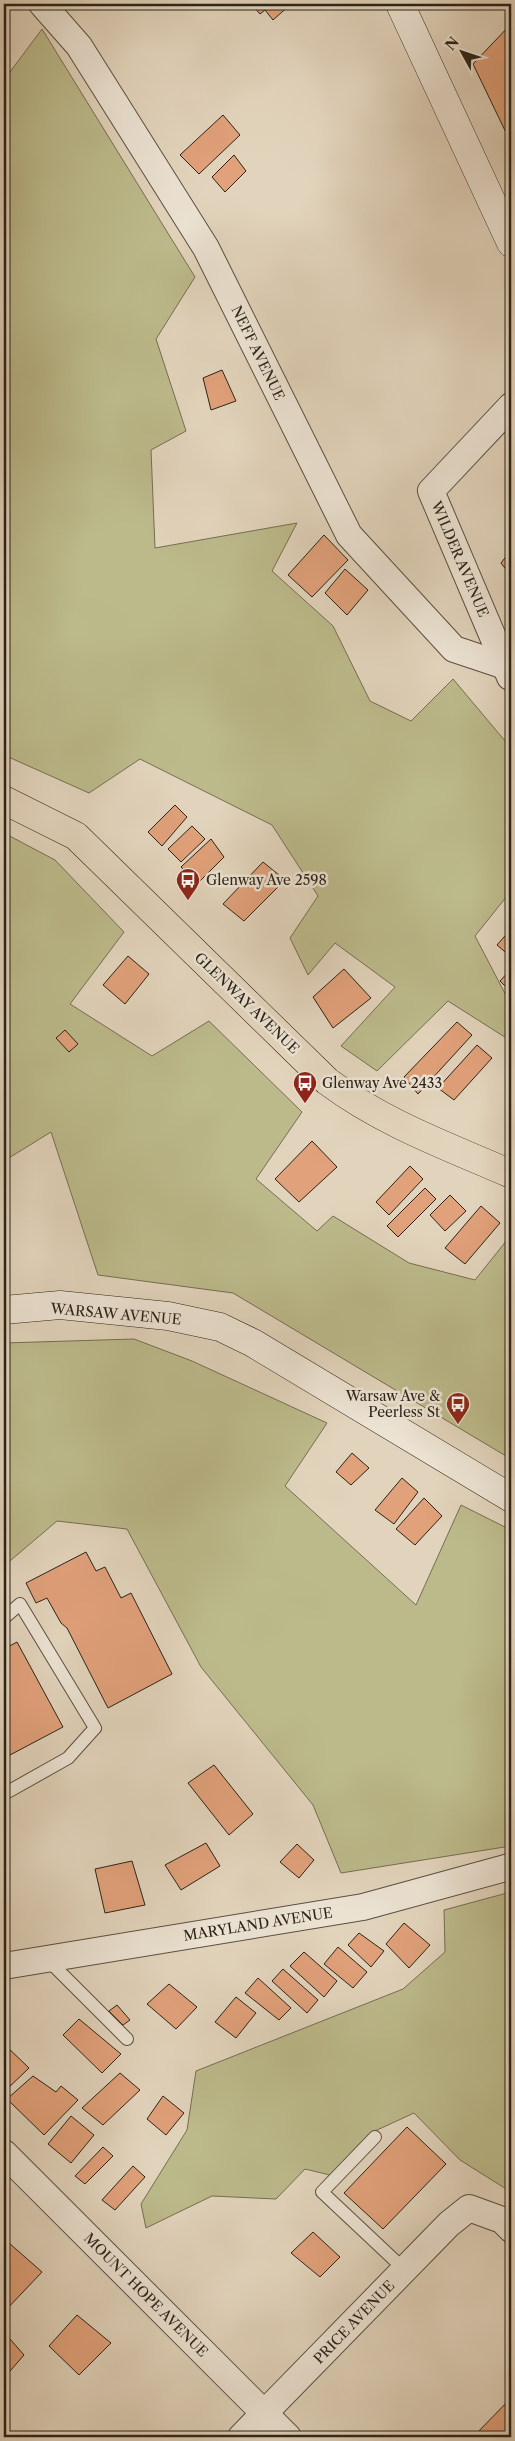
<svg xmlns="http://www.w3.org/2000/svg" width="515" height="2441" viewBox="0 0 515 2441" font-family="'Libre Caslon Text',serif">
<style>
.green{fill:#bcba8b;stroke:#746e52}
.building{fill:#e1a17a;stroke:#2b2319}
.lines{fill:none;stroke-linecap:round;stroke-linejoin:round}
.service-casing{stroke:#594f42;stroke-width:14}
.minor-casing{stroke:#594f42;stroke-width:28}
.secondary-casing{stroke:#2b2319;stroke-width:29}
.primary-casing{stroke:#2b2319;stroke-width:29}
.service{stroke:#ece3d3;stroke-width:12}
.minor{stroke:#ece3d3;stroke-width:26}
.secondary{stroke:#ece3d3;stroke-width:28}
.primary{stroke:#e2d4bc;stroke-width:28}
.labels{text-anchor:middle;stroke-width:5;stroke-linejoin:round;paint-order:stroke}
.street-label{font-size:14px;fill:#2b2319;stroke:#ece3d3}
.poi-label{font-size:14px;fill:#2b2319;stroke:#ece3d3;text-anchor:start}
</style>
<rect width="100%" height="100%" fill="#e2d4bc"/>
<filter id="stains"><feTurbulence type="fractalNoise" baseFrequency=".004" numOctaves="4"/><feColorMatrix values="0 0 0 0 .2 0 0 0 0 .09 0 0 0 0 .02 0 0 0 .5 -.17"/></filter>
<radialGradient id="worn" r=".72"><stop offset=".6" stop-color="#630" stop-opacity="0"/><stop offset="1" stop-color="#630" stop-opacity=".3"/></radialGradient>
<!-- green -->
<g class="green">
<polygon points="42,29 195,277 156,339 186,431 151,450 155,548 297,523 272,571 333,626 370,701 411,721 453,679 511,748 511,891 475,936 511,1005 511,1041 448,1001 377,1071 341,1046 395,987 335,943 308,975 290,938 318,896 272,825 140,759 89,793 4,755 4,80"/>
<polygon points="4,833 55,860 124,932 70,1004 152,1056 209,1021 302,1112 256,1179 317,1231 333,1216 409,1263 475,1280 511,1235 511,1459 233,1293 98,1275 51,1132 4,1161"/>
<polygon points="134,1339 192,1361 327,1423 285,1486 416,1605 461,1505 511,1530 511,1846 341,1873 313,1805 201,1667 127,1529 57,1521 4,1566 4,1343"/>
<polygon points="507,1893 511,1945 511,2192 460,2160 414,2113 375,2131 330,2175 305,2169 276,2199 212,2196 146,2228 141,2204 187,2130 196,2071 403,1989 445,1952 444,1910"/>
</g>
<!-- building -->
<g class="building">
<polygon points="253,4 291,4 273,20 265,10 260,14 252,5"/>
<polygon points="511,24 511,143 473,64"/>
<polygon points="223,115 240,135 199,174 180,155"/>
<polygon points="234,155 246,171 225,192 212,177"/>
<polygon points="222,370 236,401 211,410 203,378"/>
<polygon points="324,535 348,560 312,597 288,575"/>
<polygon points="511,550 511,576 501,563"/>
<polygon points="345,569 368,590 347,615 325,593"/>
<polygon points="175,805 187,817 162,846 148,832"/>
<polygon points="192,826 205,839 181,862 168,849"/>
<polygon points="211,839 224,857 197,884 181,867"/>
<polygon points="263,862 285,880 244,921 223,904"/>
<polygon points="511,929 511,957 497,945"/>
<polygon points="128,956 149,974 125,1004 103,985"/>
<polygon points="344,969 371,998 333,1028 313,997"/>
<polygon points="511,969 511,986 508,989 500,981"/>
<polygon points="457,1022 472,1035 418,1094 404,1077"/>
<polygon points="65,1030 78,1044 69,1052 56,1038"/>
<polygon points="477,1045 492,1058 454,1100 438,1088"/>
<polygon points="312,1141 337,1167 299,1202 275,1179"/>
<polygon points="410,1166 423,1179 389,1215 376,1202"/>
<polygon points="425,1188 436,1199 398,1237 387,1226"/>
<polygon points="450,1195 466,1211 445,1231 430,1215"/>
<polygon points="481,1206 500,1223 465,1264 445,1248"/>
<polygon points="352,1453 369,1468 351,1485 336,1472"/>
<polygon points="402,1478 418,1492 394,1524 375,1510"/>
<polygon points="424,1498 442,1516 415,1545 396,1529"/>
<polygon points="86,1552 96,1571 105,1567 121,1598 131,1593 172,1674 108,1708 67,1628 61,1623 47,1598 36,1603 26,1583"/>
<polygon points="17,1642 63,1727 10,1755 4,1744 4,1649"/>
<polygon points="214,1765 253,1814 229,1835 188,1783"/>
<polygon points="206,1843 220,1866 181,1890 165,1865"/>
<polygon points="297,1844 314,1860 299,1878 280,1862"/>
<polygon points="132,1861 145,1905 105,1913 95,1869"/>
<polygon points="404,1923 430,1945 409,1968 386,1944"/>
<polygon points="359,1933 384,1951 371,1967 348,1945"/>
<polygon points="338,1947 367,1972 353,1988 324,1964"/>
<polygon points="304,1952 337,1981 324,1997 290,1966"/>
<polygon points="283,1969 318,2000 307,2013 272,1981"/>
<polygon points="258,1978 291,2008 279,2020 245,1993"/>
<polygon points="169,1984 197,2007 176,2029 147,2004"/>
<polygon points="236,1997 256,2013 236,2038 215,2022"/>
<polygon points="117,2005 130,2020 123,2025 109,2011"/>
<polygon points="79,2019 121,2054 102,2073 63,2035"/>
<polygon points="4,2044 29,2068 4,2092"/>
<polygon points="120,2073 140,2090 103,2125 82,2108"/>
<polygon points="33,2076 56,2092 61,2086 78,2100 44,2135 7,2099"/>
<polygon points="163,2096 184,2113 166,2135 147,2119"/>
<polygon points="71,2116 94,2135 71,2163 48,2144"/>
<polygon points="407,2127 446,2164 383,2229 344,2193"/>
<polygon points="103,2147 113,2156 85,2184 75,2176"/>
<polygon points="133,2166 145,2177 115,2210 102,2200"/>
<polygon points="313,2232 340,2257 320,2277 291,2253"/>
<polygon points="9,2243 42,2272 4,2312 4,2248"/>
<polygon points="77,2315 111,2343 79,2375 49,2346"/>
<polygon points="10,2339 24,2355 4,2378 4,2345"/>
<polygon points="511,2398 511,2437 473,2437"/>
</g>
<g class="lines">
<!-- service casing -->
<g class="service-casing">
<g id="service">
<polyline points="4,1618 20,1604 95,1728 68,1758 4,1794"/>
<polyline points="48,1960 127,2039"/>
<polyline points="375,2137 322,2192 405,2270"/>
</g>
</g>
<!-- minor casing -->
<g class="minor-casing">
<g id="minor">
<polyline points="42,4 79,46 206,248 349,535 454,649 505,666"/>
<polyline points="510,677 431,491 511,406"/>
<polyline points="4,1966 363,1907 509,1867"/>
<polyline points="4,2153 288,2437"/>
<polyline points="241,2437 449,2224 469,2208 502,2220 511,2229"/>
</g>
</g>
<!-- secondary casing -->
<g class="secondary-casing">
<g id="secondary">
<polyline points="400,4 511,243"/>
<polyline points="4,1310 60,1305 168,1316 220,1327 253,1343 511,1498"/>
</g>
</g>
<!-- primary casing -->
<g class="primary-casing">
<path id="primary" d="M4,800l72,36 251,245c56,42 120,65 184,93"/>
</g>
<!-- service -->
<use href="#service" class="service"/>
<!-- minor -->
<use href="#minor" class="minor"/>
<!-- secondary -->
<use href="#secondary" class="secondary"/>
<!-- primary -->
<use href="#primary" class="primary"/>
</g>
<!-- icons -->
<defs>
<g id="bus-pin" transform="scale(1.25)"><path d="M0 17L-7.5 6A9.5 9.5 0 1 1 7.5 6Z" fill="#8f2418" stroke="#ece3d3"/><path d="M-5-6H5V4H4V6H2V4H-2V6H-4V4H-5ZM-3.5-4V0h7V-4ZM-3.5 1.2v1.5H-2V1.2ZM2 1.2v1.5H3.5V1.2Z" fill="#fff"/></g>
</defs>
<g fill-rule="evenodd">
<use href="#bus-pin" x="188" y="880"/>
<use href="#bus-pin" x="305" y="1083"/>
<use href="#bus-pin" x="458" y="1404"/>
</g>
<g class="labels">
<!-- street labels -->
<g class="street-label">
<text transform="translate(258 353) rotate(64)" y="5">NEFF AVENUE</text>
<text transform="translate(460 559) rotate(67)" y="5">WILDER AVENUE</text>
<text transform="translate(247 1003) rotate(44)" y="5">GLENWAY AVENUE</text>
<text transform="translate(116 1314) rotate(5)" y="5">WARSAW AVENUE</text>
<text transform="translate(258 1924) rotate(-9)" y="5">MARYLAND AVENUE</text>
<text transform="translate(146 2295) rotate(45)" y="5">MOUNT HOPE AVENUE</text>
<text transform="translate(354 2322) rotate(-46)" y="5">PRICE AVENUE</text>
</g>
<!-- poi labels -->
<g class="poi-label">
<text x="206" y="885">Glenway Ave 2598</text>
<text x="322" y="1088">Glenway Ave 2433</text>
<text x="440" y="1401" text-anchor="end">Warsaw Ave &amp;<tspan x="440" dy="16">Peerless St</tspan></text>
</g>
</g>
<!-- margin -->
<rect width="515" height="2441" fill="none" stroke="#e2d4bc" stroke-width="20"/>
<rect x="5" y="5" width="505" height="2431" fill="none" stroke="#2b2319" stroke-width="2.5"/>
<rect x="10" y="10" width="495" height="2421" fill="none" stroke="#2b2319"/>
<!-- north arrow -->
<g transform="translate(462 52) rotate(310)" stroke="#ece3d3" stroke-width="4" paint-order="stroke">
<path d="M0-4L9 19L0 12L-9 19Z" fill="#2b2319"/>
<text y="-8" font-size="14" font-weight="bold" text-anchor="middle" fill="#2b2319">N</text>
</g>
<rect width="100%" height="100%" filter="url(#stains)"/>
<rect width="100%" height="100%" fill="url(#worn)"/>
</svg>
